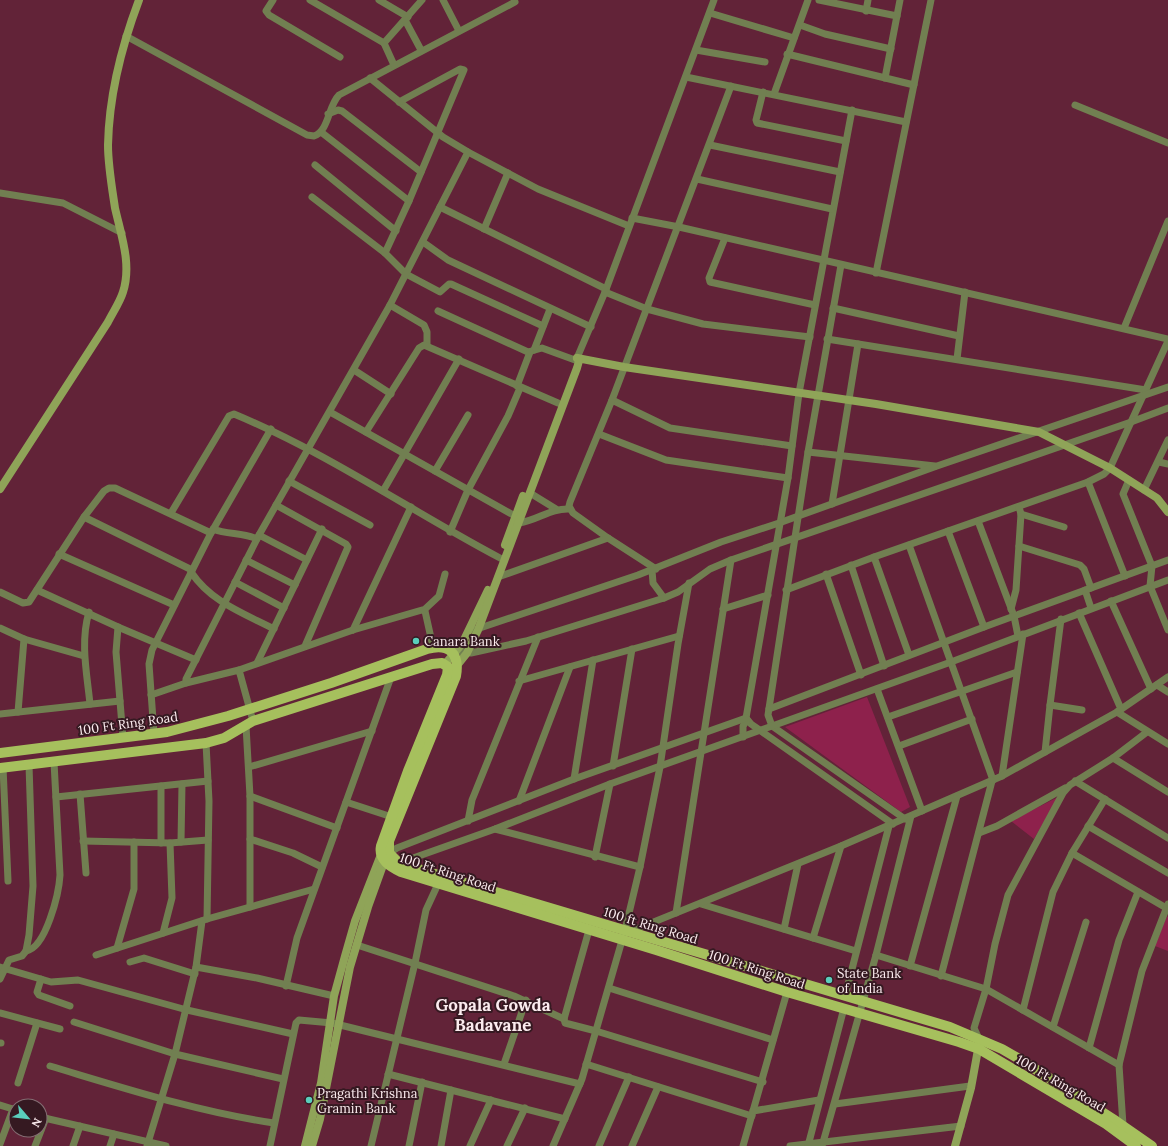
<svg xmlns="http://www.w3.org/2000/svg" width="1168" height="1146" viewBox="0 0 1168 1146" font-family="Lora,serif">
<style>
.green{fill:#8e214c}
.lines{fill:none;stroke-linecap:round;stroke-linejoin:round}
.street{stroke:#717f51;stroke-width:7}
.secondary{stroke:#8fa458;stroke-width:8}
.primary{stroke:#a6c05d;stroke-width:10}
.poi-dot{fill:#5acebc;stroke:#351921;stroke-width:1.5}
.labels{text-anchor:middle;stroke-width:4;stroke-linejoin:round;paint-order:stroke}
.poi-label{font-size:13px;fill:#fbebee;stroke:#351921;text-anchor:start}
.street-label{font-size:13px;fill:#fbebee;stroke:#351921}
.district-label{font-size:17px;font-weight:bold;fill:#fbebee;stroke:#351921}
</style>
<rect width="100%" height="100%" fill="#622338"/>
<!-- green -->
<g class="green">
<polygon points="867,697 910,807 901,812 785,727"/>
<polygon points="1058,797 1034,839 1011,821"/>
<polygon points="1167,916 1168,917 1168,951 1155,946"/>
</g>
<g class="lines">
<!-- street -->
<g class="street">
<polyline points="273,0 266,11 269,15 340,57"/>
<polyline points="310,0 384,43 422,0"/>
<polyline points="379,0 408,17"/>
<polyline points="443,0 459,31"/>
<polyline points="819,0 897,16"/>
<polyline points="866,11 868,0"/>
<polyline points="710,13 794,38"/>
<polyline points="405,20 421,50"/>
<polyline points="800,25 825,34 891,49"/>
<path d="M126,36l181,99 7,1c15,-5 14,-30 25,-41l176,-93"/>
<polyline points="384,43 394,65"/>
<polyline points="696,50 765,62"/>
<polyline points="787,54 914,85"/>
<polyline points="686,77 906,122"/>
<polyline points="370,78 443,137 468,152 538,189 629,226"/>
<polyline points="885,78 900,0"/>
<polyline points="763,92 756,120 757,123 846,141"/>
<polyline points="774,94 808,0"/>
<polyline points="1075,105 1168,143"/>
<polyline points="852,110 799,393 788,478 746,718 751,724 893,824"/>
<polyline points="328,114 338,110 342,111 421,172"/>
<polyline points="321,132 409,201"/>
<polyline points="710,145 840,172"/>
<polyline points="315,165 396,231"/>
<polyline points="697,179 832,209"/>
<polyline points="0,193 63,203 122,233"/>
<polyline points="312,197 385,253 406,274 440,292 449,284 451,284 543,326"/>
<polyline points="440,207 606,289"/>
<polyline points="632,218 679,227 1168,339"/>
<polyline points="484,229 508,173"/>
<polyline points="725,238 709,278 710,282 815,305"/>
<polyline points="423,242 448,260 591,327"/>
<polyline points="385,253 409,201 464,70 460,69 399,102"/>
<polyline points="841,265 808,452 768,715 772,726 905,819"/>
<polyline points="876,273 931,0"/>
<polyline points="605,292 647,309 703,324 810,337"/>
<polyline points="390,305 424,325 427,332 427,344"/>
<polyline points="833,308 959,336"/>
<polyline points="438,311 528,352 542,348 575,360"/>
<polyline points="1124,328 1168,221"/>
<polyline points="827,339 1146,390"/>
<polyline points="534,350 550,309"/>
<polyline points="577,358 605,292 714,0"/>
<polyline points="957,359 965,292"/>
<polyline points="354,370 391,394"/>
<polyline points="517,386 530,352"/>
<polyline points="612,400 670,428 792,446"/>
<polyline points="330,412 515,516"/>
<polyline points="366,432 419,348 424,345 558,403"/>
<polyline points="599,434 666,460 788,478"/>
<polyline points="808,452 935,466"/>
<polyline points="1159,462 1168,464"/>
<polyline points="435,471 468,415"/>
<polyline points="1129,480 1123,494 1152,566 1150,586 1168,630"/>
<polyline points="289,481 370,525"/>
<polyline points="1088,482 1125,576"/>
<polyline points="1144,490 1168,440"/>
<polyline points="383,491 459,359"/>
<polyline points="530,493 556,509"/>
<polyline points="832,504 858,344"/>
<polyline points="276,505 346,544 348,547 305,646"/>
<path d="M171,513l58,-97 5,-2c94,39 177,97 266,144"/>
<polyline points="1021,514 1064,527"/>
<polyline points="84,517 192,570"/>
<polyline points="978,521 1014,616 1018,636"/>
<path d="M519,523c20,-3 31,-15 51,-14"/>
<path d="M213,529c15,6 30,3 44,10"/>
<polyline points="948,531 984,627"/>
<polyline points="450,532 468,490 508,416 520,388"/>
<polyline points="259,535 307,560"/>
<polyline points="909,545 993,780"/>
<polyline points="1019,546 1080,565 1084,569 1091,588"/>
<polyline points="59,554 174,605"/>
<polyline points="874,557 909,655"/>
<polyline points="246,560 295,585"/>
<polyline points="851,565 884,666"/>
<polyline points="656,569 608,538 573,513 569,506 570,502 612,400 731,86"/>
<polyline points="652,570 653,583 664,598"/>
<path d="M191,572c20,30 52,41 83,57"/>
<polyline points="826,574 861,675"/>
<polyline points="498,577 608,538"/>
<polyline points="235,582 284,608"/>
<polyline points="37,590 118,627 196,660"/>
<polyline points="786,590 874,557 1088,482 1104,474 1110,468 1168,341"/>
<polyline points="1085,590 1091,608"/>
<polyline points="0,592 23,603 29,602 84,517 104,491 109,488 115,488 211,533"/>
<polyline points="1111,601 1151,689"/>
<polyline points="723,609 768,595"/>
<polyline points="1011,609 1016,590 1021,514 1019,507"/>
<polyline points="424,610 439,596 445,574"/>
<path d="M89,612c-9,30 -2,62 1,92"/>
<polyline points="1079,613 1121,709"/>
<polyline points="118,627 116,652 123,738"/>
<polyline points="0,628 24,639 84,656"/>
<polyline points="353,630 411,507"/>
<polyline points="474,630 638,575 721,542 779,523 937,466 1168,387"/>
<polyline points="458,651 471,653 526,641 664,598 678,592 710,569 731,560 1131,422 1168,408"/>
<polyline points="257,663 322,529"/>
<polyline points="239,670 353,630 422,610 425,611 433,647"/>
<polyline points="519,681 679,636"/>
<polyline points="1157,685 1168,692"/>
<polyline points="877,689 922,811"/>
<polyline points="151,695 186,683"/>
<polyline points="1050,705 1082,710"/>
<polyline points="769,709 984,627 1168,560"/>
<polyline points="18,712 24,639"/>
<polyline points="1117,712 1168,744"/>
<polyline points="0,714 120,701"/>
<polyline points="888,717 1017,672"/>
<polyline points="253,721 239,670 186,683 186,679 259,535 390,305 468,152"/>
<polyline points="246,726 250,796 250,907"/>
<polyline points="154,734 149,664 152,650 211,533 271,429"/>
<polyline points="743,737 743,726 747,720"/>
<polyline points="206,743 209,801 207,919"/>
<polyline points="899,746 972,719"/>
<polyline points="1045,752 1050,705 1061,619"/>
<polyline points="1113,758 1168,792"/>
<polyline points="613,766 632,649"/>
<polyline points="3,767 8,881"/>
<polyline points="249,767 372,731"/>
<polyline points="1002,776 1023,634"/>
<polyline points="574,779 593,660"/>
<polyline points="1075,781 1168,838"/>
<polyline points="80,794 86,873"/>
<polyline points="250,796 337,828"/>
<polyline points="56,797 208,781"/>
<polyline points="519,801 570,667"/>
<polyline points="346,802 392,817"/>
<polyline points="468,821 472,800 538,637"/>
<polyline points="1088,826 1168,873"/>
<polyline points="495,829 640,867"/>
<polyline points="979,833 997,826 1065,788"/>
<polyline points="250,839 293,853 322,867"/>
<polyline points="83,841 170,843 208,840"/>
<polyline points="181,842 182,784"/>
<polyline points="161,843 161,786"/>
<polyline points="389,853 397,848 574,779 746,718"/>
<polyline points="1072,853 1168,909"/>
<polyline points="595,857 610,784"/>
<polyline points="399,863 495,829 610,784 951,662 1168,580"/>
<polyline points="701,904 856,951"/>
<polyline points="676,913 731,560"/>
<polyline points="784,929 798,864"/>
<polyline points="589,930 564,1019 565,1023 596,1031 763,1082"/>
<polyline points="629,932 841,846 1002,776 1117,712 1168,677"/>
<polyline points="163,933 172,898 170,843"/>
<polyline points="813,938 841,846"/>
<polyline points="357,945 514,996 564,1019"/>
<polyline points="117,948 134,889 134,842"/>
<path d="M26,951c20,-3 33,-58 34,-76l-6,-113"/>
<polyline points="96,955 207,919 314,889"/>
<polyline points="876,955 986,989 1119,1065"/>
<polyline points="130,962 144,958 195,974"/>
<polyline points="910,966 957,796"/>
<polyline points="0,967 51,982 78,980 187,1010 293,1034"/>
<polyline points="196,967 202,921"/>
<polyline points="941,976 992,781"/>
<polyline points="0,979 9,960 22,956 26,951 29,935 33,886 29,765"/>
<polyline points="41,979 37,992 39,995 70,1006"/>
<polyline points="286,986 297,938 391,677"/>
<polyline points="609,988 773,1040"/>
<polyline points="845,996 889,826"/>
<polyline points="1023,1010 1053,892 1072,853 1105,799"/>
<polyline points="0,1013 60,1029"/>
<polyline points="74,1022 175,1054 196,967 257,978 334,996"/>
<polyline points="1053,1027 1086,922"/>
<polyline points="979,1039 974,1028 986,989 995,944 1008,895 1063,793 1070,785 1113,758 1147,732"/>
<polyline points="0,1043 1,1043"/>
<polyline points="1089,1048 1119,940 1138,892"/>
<polyline points="504,1064 526,1000"/>
<polyline points="586,1064 752,1116"/>
<path d="M50,1066c74,22 148,46 224,57"/>
<polyline points="388,1074 565,1119"/>
<polyline points="18,1083 37,1023"/>
<polyline points="835,1104 970,1086"/>
<polyline points="0,1105 16,1110"/>
<polyline points="753,1111 819,1100"/>
<polyline points="40,1117 166,1146"/>
<polyline points="1122,1128 1123,1125 1119,1065 1142,971 1168,904"/>
<polyline points="0,1144 13,1109"/>
<polyline points="35,1146 46,1118"/>
<polyline points="73,1146 80,1126"/>
<polyline points="110,1146 114,1134"/>
<polyline points="147,1146 175,1054 283,1079"/>
<polyline points="270,1146 296,1023 299,1020 332,1023 580,1084"/>
<polyline points="371,1146 415,963 426,910 438,884"/>
<polyline points="409,1146 422,1082"/>
<polyline points="441,1146 451,1090"/>
<polyline points="470,1146 491,1100"/>
<polyline points="507,1146 525,1108"/>
<polyline points="553,1146 582,1079 625,930 640,867 660,767 678,644 689,583"/>
<polyline points="599,1146 629,1077"/>
<polyline points="632,1146 658,1087"/>
<polyline points="743,1146 787,992"/>
<polyline points="790,1146 961,1126"/>
<polyline points="808,1146 844,1008"/>
<polyline points="822,1146 876,955 911,816"/>
</g>
<!-- secondary -->
<g class="secondary">
<polyline points="577,358 624,367 876,404 1039,432 1110,468 1157,498 1168,512"/>
<path d="M0,489l108,-167c5,-10 12,-20 15,-30 9,-28 -2,-57 -8,-84 -3,-20 -7,-43 -7,-63 1,-49 14,-100 31,-145"/>
<polyline points="505,545 523,496"/>
<polyline points="445,664 462,644 488,590"/>
<polyline points="455,668 467,653 478,630 577,368 579,361 577,358"/>
<polyline points="305,1146 321,1083 334,996 345,956 355,921 382,852"/>
<polyline points="312,1146 320,1119 350,967 368,907 386,857"/>
<polyline points="955,1146 971,1088 979,1044"/>
</g>
<!-- primary -->
<g class="primary">
<path d="M0,753l167,-21 61,-16 103,-33 96,-34c22,-6 33,4 29,27l-67,165v12l10,10 23,7 528,157 52,22 19,11 95,61 36,25"/>
<path d="M0,768l206,-25 18,-5 29,-17 179,-57 10,-1 6,4 -1,8 -39,96 -27,75c-3,14 10,21 20,26l255,78 131,42 172,50 20,7 127,75 30,22"/>
</g>
</g>
<!-- markers -->
<g class="poi-dot">
<circle cx="416" cy="641" r="4"/>
<circle cx="829" cy="980" r="4"/>
<circle cx="309" cy="1100" r="4"/>
</g>
<g class="labels">
<!-- poi labels -->
<g class="poi-label">
<text x="424" y="646">Canara Bank</text>
<text x="837" y="978">State Bank<tspan x="837" dy="15">of India</tspan></text>
<text x="317" y="1098">Pragathi Krishna<tspan x="317" dy="15">Gramin Bank</tspan></text>
</g>
<!-- street labels -->
<g class="street-label">
<text transform="translate(128 723) rotate(-8)" y="5">100 Ft Ring Road</text>
<text transform="translate(448 872) rotate(18)" y="5">100 Ft Ring Road</text>
<text transform="translate(651 925) rotate(17)" y="5">100 ft Ring Road</text>
<text transform="translate(757 969) rotate(18)" y="5">100 Ft Ring Road</text>
<text transform="translate(1061 1083) rotate(30)" y="5">100 Ft Ring Road</text>
</g>
<!-- district labels -->
<g class="district-label">
<text x="493" y="1011">Gopala Gowda<tspan x="493" dy="20">Badavane</tspan></text>
</g>
</g>
<!-- north arrow -->
<g transform="translate(28 1118) rotate(118)"><circle r="19" fill="#351921" stroke="#846d73"/>
<path d="M0-3L7 15L0 10L-7 15Z" fill="#5acebc"/>
<text y="-6" font-size="11" font-weight="bold" text-anchor="middle" fill="#fbebee">N</text>
</g>
</svg>
